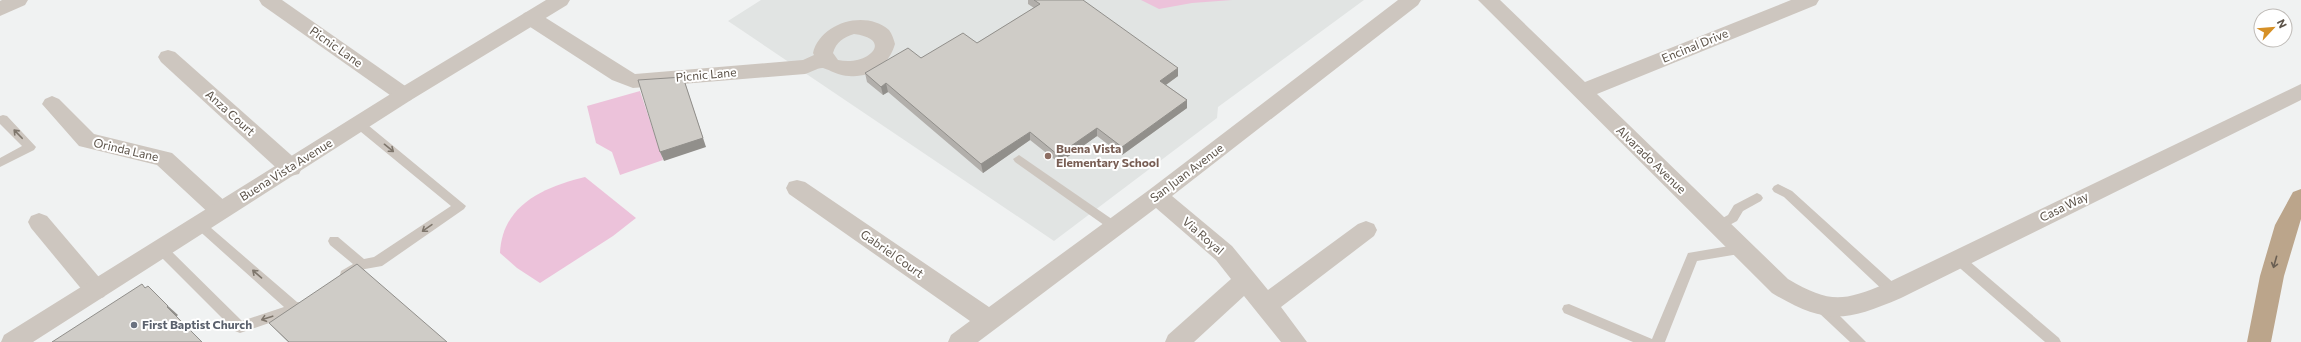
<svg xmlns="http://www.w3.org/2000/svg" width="2301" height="342" viewBox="0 0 2301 342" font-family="Commissioner,sans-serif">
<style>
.education{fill:#e1e4e3}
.green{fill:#ecc2da}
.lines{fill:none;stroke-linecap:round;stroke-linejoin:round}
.service{fill:#cdc6bf;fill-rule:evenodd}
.minor{fill:#cdc6bf;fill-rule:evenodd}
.tertiary{fill:#cdc6bf;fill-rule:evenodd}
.motorway{fill:#bba58b;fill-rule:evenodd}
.wall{fill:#b2afab}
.shaded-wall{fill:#918f8b}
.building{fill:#cfccc7;stroke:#918f8b}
.oneway{stroke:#7e766c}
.oneway2{stroke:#6a5f53}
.education-dot{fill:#8d6e63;stroke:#fff;stroke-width:1.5}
.worship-dot{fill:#6b7280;stroke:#fff;stroke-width:1.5}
.labels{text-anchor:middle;stroke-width:4;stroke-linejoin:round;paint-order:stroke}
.street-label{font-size:12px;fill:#5c5349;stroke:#fff}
.education-label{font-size:12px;font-weight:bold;fill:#785e54;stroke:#fff;text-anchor:start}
.worship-label{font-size:12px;font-weight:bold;fill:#5b616d;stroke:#fff;text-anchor:start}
</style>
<rect width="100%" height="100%" fill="#f0f2f2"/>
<!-- education -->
<polygon class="education" points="761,0 1364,0 1218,107 1217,118 1054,241 728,21"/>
<!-- green -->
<g class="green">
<polygon points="1141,0 1232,0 1192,3 1159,9"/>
<polygon points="640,91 663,160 620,175 612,152 596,143 587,106"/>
<path d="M585,177l51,41 -23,18 -73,47 -23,-15 -17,-15c2,-48 44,-66 85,-76z"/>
</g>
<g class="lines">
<!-- service -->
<g class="service">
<polygon points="3,115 7,116 36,147 34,150 0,167 0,158 22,146 0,124 0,116"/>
<polygon points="359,120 363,121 466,206 464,209 382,266 365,269 346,280 341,279 340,275 341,271 353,264 330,245 328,241 330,237 338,237 364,259 374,257 451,206 355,127 353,124 355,121"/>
<polygon points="1019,155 1119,224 1121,227 1119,230 1111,230 1015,162 1013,159"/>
<polygon points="1778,184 1792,191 1898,287 1899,291 1898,295 1893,296 1888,295 1784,197 1774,192 1772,189 1774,186"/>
<polygon points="1757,193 1761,195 1763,198 1761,201 1743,211 1737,221 1722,229 1714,229 1712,226 1714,223 1728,215 1734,205"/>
<polygon points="199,219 203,221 297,302 304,303 306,307 304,311 240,333 235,331 157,253 155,249 157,245 165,245 242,321 284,307 195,227 193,224 195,221"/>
<polygon points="1741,244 1745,245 1747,249 1745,253 1697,261 1665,342 1633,342 1564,313 1562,309 1564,305 1569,304 1652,339 1688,253"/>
<polygon points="1958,254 1962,255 2059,338 2061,342 2045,342 1954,263 1952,259 1954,255"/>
<polygon points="1823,303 1828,304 1866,342 1850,342 1818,312 1816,308 1818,304"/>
</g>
<!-- minor -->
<g class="minor">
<polygon points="2,0 28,0 25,5 0,16 0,1"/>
<polygon points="259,0 282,0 411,90 414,95 411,100 404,102 397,100 262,5"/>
<polygon points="1398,0 1421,0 1418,5 1172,196 1232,246 1268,290 1358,224 1366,221 1374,224 1377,230 1374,236 1281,307 1307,342 1281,342 1244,296 1194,342 1165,342 1168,335 1231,279 1216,260 1156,208 978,342 948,342 951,335 970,321 789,194 786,188 789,182 797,180 805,182 989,307 1149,190"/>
<path d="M1478,0h22l85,82 206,-82h28l-3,5 -219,89 191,185c41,24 54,23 97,5l416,-200v16l-400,198c-56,24 -75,27 -129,-5z"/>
<path d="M531,11l7,2 97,61 168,-14 11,-5 -1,-2c7,-30 52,-44 76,-23 3,4 5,10 6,14 -6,21 -24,34 -46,32 -10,0 -19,-6 -26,-8 -4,-1 -14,5 -18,6l-172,14 -21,-8 -88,-57 -3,-5 3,-5zM854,34c41,5 14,33 -16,26l-5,-7c3,-11 11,-16 21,-19z"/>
<polygon points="168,50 175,52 299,162 302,168 299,174 291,176 283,174 161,62 158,57 161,52"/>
<polygon points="52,96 59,99 94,134 172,153 228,204 231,210 228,216 220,219 212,216 157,165 79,146 42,104 45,99"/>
<polygon points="39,213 47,216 104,283 108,290 104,297 96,300 88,297 31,228 28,222 31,216"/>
</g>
<!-- tertiary -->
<polygon class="tertiary" points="546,0 570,0 567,5 411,100 33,342 1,342 4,335 397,90"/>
<!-- motorway -->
<polygon class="motorway" points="2301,189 2301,219 2284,276 2271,342 2247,342 2260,276 2275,225 2293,192"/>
</g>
<!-- wall -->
<g class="wall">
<polygon points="1028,0 1083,0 1178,76 1166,85 1187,100 1187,108 1122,155 1097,136 1059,163 1030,140 983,173 888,92 883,95 867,82 865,73 977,43 1034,8 1028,4"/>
<polygon points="269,323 447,342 288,342"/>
</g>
<!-- shaded-wall -->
<g class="shaded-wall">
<polygon points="1178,68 1178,76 1160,89 1160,81"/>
<polygon points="683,77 706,147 664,161 660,152"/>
<polygon points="886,83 888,92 883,95 881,87"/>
<polygon points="1187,100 1187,108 1122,155 1122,147"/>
<polygon points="1097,128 1097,136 1059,163 1058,155"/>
<polygon points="1030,132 1030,140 983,173 981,164"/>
<polygon points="168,306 178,315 176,317 167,307"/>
</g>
<!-- building -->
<g class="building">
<polygon points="1034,0 1083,0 1178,68 1160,81 1187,100 1122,147 1097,128 1058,155 1030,132 981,164 886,83 881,87 865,73 908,48 921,58 963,33 977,43 1040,4"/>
<polygon points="683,77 703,138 660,152 638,80"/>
<polygon points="357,264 447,342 289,342 269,323"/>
<polygon points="142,284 145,288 148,286 168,306 167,307 202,342 52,342"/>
</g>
<!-- one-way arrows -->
<defs><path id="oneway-shaft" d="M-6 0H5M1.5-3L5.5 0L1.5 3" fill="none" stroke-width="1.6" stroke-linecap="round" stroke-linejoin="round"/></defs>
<g class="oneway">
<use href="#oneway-shaft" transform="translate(18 134) rotate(-134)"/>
<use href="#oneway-shaft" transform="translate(389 148) rotate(39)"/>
<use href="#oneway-shaft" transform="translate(427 228) rotate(145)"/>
<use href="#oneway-shaft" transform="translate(257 274) rotate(-139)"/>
<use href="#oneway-shaft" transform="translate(267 318) rotate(162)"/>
</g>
<use class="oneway2" href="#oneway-shaft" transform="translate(2275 262) rotate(106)"/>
<!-- markers -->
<circle class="education-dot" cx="1048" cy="156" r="4"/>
<circle class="worship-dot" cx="134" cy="325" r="4"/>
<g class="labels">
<!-- street labels -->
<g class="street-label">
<text transform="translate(1695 46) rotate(-22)" y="4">Encinal Drive</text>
<text transform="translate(336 47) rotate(35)" y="4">Picnic Lane</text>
<text transform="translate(706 75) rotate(-5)" y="4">Picnic Lane</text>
<text transform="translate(230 113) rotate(42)" y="4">Anza Court</text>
<text transform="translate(126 150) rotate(13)" y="4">Orinda Lane</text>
<text transform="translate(1651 160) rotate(44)" y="4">Alvarado Avenue</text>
<text transform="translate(286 170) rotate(-32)" y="4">Buena Vista Avenue</text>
<text transform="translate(1187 173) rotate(-37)" y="4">San Juan Avenue</text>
<text transform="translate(2064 207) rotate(-26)" y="4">Casa Way</text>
<text transform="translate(1203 236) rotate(41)" y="4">Via Royal</text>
<text transform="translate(892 254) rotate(35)" y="4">Gabriel Court</text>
</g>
<!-- education labels -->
<g class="education-label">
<text x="1056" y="153">Buena Vista<tspan x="1056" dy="14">Elementary School</tspan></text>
</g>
<!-- worship labels -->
<g class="worship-label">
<text x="142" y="329">First Baptist Church</text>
</g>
</g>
<!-- north arrow -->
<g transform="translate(2273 28) rotate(64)"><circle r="19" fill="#ffffff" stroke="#bebab6"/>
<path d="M0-3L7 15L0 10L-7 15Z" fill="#d69026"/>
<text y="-6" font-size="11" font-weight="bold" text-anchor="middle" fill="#5c5349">N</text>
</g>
</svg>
